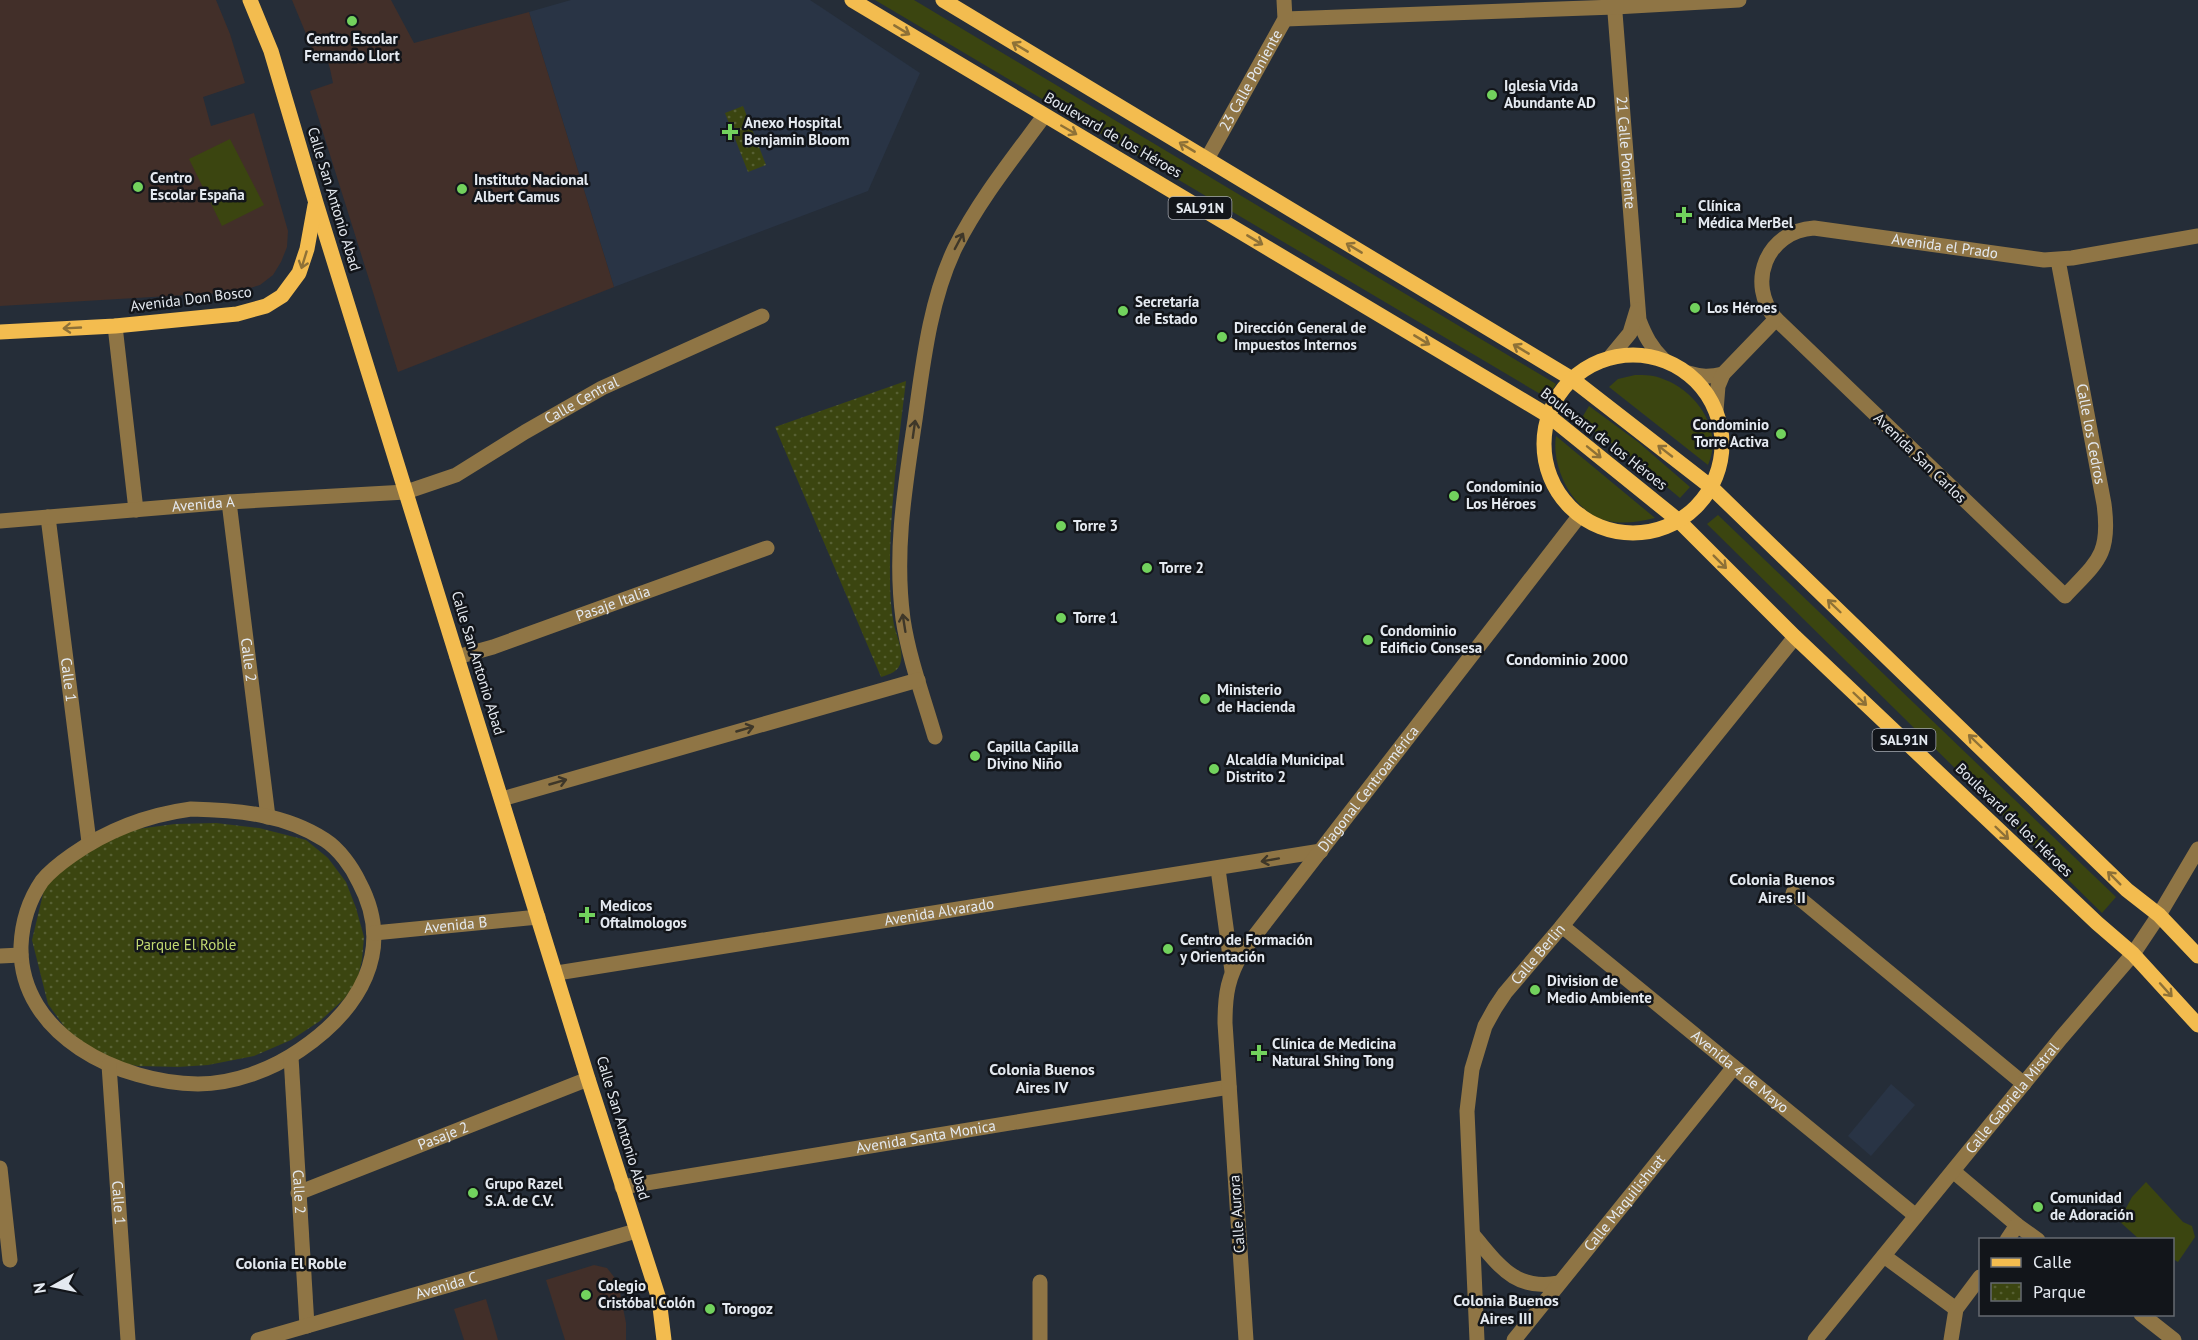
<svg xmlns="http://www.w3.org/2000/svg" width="2198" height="1340" viewBox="0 0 2198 1340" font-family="'PT Sans',sans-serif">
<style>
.built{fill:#293445}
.education{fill:#422f29}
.grass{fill:#3b4510}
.park{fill:url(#park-dots)}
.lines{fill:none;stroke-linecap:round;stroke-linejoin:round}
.minor{stroke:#8f7545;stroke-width:15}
.major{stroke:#f3bc4f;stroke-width:15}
.oneway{stroke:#8e7137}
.oneway2{stroke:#3e3729}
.poi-dot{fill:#72d25d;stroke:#12151a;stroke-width:2}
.labels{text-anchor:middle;stroke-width:5;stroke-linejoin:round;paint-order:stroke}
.shield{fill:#12151a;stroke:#a5a9b0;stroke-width:1.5}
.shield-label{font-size:14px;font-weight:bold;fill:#e4e9f0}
.poi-label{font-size:15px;font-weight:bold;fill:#e4e9f0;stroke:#12151a;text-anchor:start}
.street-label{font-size:15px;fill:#e4e9f0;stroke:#12151a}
.park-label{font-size:15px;fill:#c3da72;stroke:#12151a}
.neighbourhood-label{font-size:16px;font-weight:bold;fill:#e4e9f0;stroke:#12151a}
</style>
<defs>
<pattern id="park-dots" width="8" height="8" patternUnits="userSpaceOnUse" patternTransform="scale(1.5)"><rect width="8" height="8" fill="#3b4510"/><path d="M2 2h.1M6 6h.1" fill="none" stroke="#576033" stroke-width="1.8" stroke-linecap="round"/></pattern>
</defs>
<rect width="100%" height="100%" fill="#252d38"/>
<!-- built -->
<g class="built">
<polygon points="571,0 810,0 920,73 868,191 614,287 529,12"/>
<polygon points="1891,1084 1915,1105 1871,1156 1848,1136"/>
</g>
<!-- education -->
<g class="education">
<polygon points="0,0 216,0 230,34 245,83 203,97 211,126 254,113 288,231 287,247 281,262 273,275 260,285 237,292 0,306"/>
<polygon points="292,0 391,0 414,43 529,12 614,287 398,372 310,91 333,83 330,69 328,62 318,63"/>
<polygon points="594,1265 607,1268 618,1282 626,1323 626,1340 565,1340 546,1280"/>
<polygon points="486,1299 498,1340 464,1340 454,1309"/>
</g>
<!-- grass -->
<g class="grass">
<polygon points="875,0 914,0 1556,384 1547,398"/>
<polygon points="230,139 264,205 222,226 189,159"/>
<path d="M1635,375c10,0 20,0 28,4 34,12 61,52 45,86l-99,-78 9,-8z"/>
<polygon points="1589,406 1638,442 1690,487 1680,498 1631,457 1580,421"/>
<path d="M1556,436l99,82c-17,4 -33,7 -51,2 -32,-10 -53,-53 -48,-84z"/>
<polygon points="1718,515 2116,897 2102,913 1707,524"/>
<polygon points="2146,1182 2183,1222 2192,1226 2195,1237 2178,1262 2173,1259 2172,1240 2139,1239 2119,1221 2132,1197"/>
</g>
<!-- park -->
<g class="park">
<polygon points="743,106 766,165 748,172 725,113"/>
<path d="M906,381c-8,66 -17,131 -16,198 0,15 1,31 4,46 3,12 9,24 7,36 -2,11 -11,13 -20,16l-106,-250z"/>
<polygon points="216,823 259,828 306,840 328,858 346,882 356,908 364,937 362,960 357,981 344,999 320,1021 291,1040 254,1056 208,1065 178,1067 138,1066 122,1063 74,1040 48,1004 32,940 44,890 64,863 130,830 175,824"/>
</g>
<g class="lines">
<!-- minor -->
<g class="minor">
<path id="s1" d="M1614,0l25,320c6,16 12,27 24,39"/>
<polyline points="1285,19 1615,7 1739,0"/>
<path id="s2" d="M1207,159l78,-140 -1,-19"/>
<path id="s3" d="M2058,260l46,244c7,51 -7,58 -39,92l-289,-277c-30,-35 -10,-88 38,-91l230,32 28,-2 126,-22"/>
<polyline points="115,326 136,510"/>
<polyline points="1611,356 1630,333 1637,310"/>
<path d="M1688,373c13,4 22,4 35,1"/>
<polyline points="1716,411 1718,386 1723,374 1776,319"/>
<path id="s4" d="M229,502l39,315"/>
<path id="s5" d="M48,517l41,325"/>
<path id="s6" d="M0,521l229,-19 177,-10 50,-17 69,-43 77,-44 160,-72"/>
<path id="s7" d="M457,657l36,-10 274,-99"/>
<path d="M935,737c-11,-38 -26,-78 -32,-118 -9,-68 2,-132 12,-199 8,-57 15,-120 40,-172 24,-48 58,-90 89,-132"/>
<polyline points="502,799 918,680"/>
<path d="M191,809c47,1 94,5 134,31 14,9 27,27 34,42 37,69 0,128 -59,168 -29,20 -67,34 -102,34 -77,-1 -179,-48 -177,-138 1,-23 8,-46 21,-65 8,-10 20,-19 30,-26 37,-26 75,-40 119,-46z"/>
<polyline points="1218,869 1232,971"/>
<polyline points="1793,893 2024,1084"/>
<path id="s8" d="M1562,926l354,290"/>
<path id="s9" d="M374,933l164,-16"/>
<polyline points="0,956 21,955"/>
<path id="s10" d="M557,973l764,-122"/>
<path id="s11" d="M291,1057l16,269"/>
<path id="s12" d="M109,1065l19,275"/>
<polyline points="0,1168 10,1260"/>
<polyline points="1953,1171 2017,1225 2038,1240"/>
<path id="s13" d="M622,1187l607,-100"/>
<path id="s14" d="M298,1193l290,-114"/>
<path d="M1473,1235c26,30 41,56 86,48"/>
<polyline points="2007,1240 2017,1225"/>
<polyline points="1884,1256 1956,1309"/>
<polyline points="1040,1282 1040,1340"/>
<polyline points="2141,1314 2174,1340"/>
<path id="s15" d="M258,1340l378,-109"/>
<path id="s16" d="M1246,1340l-21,-317c0,-30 3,-46 18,-72l337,-436"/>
<path id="s17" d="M1477,1340l-10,-229 5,-42 13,-43 10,-18 10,-15 57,-67 233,-289"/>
<path id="s18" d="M1514,1340l220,-273"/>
<path id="s19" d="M1815,1340l246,-302 72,-84 26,-39 39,-66"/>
<polyline points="1951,1340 1956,1309 1980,1277"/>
</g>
<!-- major -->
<g class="major">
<polyline points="250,0 271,51 316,203 588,1079 659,1299 664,1340"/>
<polyline points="852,0 1549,416 1679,521 1795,637 2097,923 2133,954 2198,1025"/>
<polyline points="943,0 1572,379 1711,487 2127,890 2159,915 2198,956"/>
<polyline points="0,332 115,326 237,314 266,306 282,296 299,273 307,249 315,205"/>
<circle cx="1633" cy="444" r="89"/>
</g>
</g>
<!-- one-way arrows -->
<defs><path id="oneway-shaft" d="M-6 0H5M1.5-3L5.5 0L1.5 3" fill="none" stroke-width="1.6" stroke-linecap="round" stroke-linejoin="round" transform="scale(1.5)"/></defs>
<g class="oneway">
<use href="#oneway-shaft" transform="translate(902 30) rotate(31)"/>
<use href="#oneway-shaft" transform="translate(1020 47) rotate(-149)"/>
<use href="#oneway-shaft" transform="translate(1069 130) rotate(30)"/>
<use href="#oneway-shaft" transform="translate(1187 147) rotate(-149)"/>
<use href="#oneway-shaft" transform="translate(1255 240) rotate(31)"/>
<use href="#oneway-shaft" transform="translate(1354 248) rotate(-149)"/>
<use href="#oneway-shaft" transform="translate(304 260) rotate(107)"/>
<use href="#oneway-shaft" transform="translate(72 328) rotate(177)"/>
<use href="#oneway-shaft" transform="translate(1422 340) rotate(31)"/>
<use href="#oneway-shaft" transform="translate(1521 349) rotate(-149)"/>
<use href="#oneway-shaft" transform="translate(1665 451) rotate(-142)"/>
<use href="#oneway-shaft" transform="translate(1594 452) rotate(39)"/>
<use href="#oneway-shaft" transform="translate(1720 562) rotate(45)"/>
<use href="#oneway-shaft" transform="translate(1834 606) rotate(-136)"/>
<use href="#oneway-shaft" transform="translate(1860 699) rotate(44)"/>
<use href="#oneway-shaft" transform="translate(1975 741) rotate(-136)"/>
<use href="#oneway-shaft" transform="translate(2002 833) rotate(44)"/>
<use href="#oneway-shaft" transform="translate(2114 878) rotate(-135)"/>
<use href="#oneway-shaft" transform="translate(2166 990) rotate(48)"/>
</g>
<g class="oneway2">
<use href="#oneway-shaft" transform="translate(959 241) rotate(-62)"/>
<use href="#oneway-shaft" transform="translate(914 429) rotate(-82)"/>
<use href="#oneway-shaft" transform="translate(904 623) rotate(-99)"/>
<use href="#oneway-shaft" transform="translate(745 729) rotate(-16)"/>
<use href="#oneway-shaft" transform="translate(558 782) rotate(-16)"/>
<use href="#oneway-shaft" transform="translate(1270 860) rotate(170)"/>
</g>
<!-- markers -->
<g class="poi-dot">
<circle cx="352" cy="21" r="6"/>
<circle cx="1492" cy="95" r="6"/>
<path d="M727 123h6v6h6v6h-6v6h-6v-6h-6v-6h6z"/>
<circle cx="138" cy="187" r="6"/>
<circle cx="462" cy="189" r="6"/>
<path d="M1681 206h6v6h6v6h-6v6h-6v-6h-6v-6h6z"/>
<circle cx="1695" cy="308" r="6"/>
<circle cx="1123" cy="311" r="6"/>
<circle cx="1222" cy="337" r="6"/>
<circle cx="1781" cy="434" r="6"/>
<circle cx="1454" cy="496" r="6"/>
<circle cx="1061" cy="526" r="6"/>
<circle cx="1147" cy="568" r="6"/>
<circle cx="1061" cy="618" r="6"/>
<circle cx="1368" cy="640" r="6"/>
<circle cx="1205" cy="699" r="6"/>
<circle cx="975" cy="756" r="6"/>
<circle cx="1214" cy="769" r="6"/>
<path d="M584 906h6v6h6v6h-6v6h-6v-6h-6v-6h6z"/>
<circle cx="1168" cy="949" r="6"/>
<circle cx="1535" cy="990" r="6"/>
<path d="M1256 1044h6v6h6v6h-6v6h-6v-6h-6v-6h6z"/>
<circle cx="473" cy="1193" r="6"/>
<circle cx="2038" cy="1207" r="6"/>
<circle cx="586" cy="1295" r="6"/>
<circle cx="710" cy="1309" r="6"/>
</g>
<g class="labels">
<!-- shield labels -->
<g class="shield">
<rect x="1168.5" y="197" width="63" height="22" rx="4.5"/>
<rect x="1872.5" y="729" width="63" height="22" rx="4.5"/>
</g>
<g class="shield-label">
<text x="1200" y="213">SAL91N</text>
<text x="1904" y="745">SAL91N</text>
</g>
<!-- poi labels -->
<g class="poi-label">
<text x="352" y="44" text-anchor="middle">Centro Escolar<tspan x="352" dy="17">Fernando Llort</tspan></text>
<text x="1504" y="91">Iglesia Vida<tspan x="1504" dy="17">Abundante AD</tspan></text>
<text x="744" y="128">Anexo Hospital<tspan x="744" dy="17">Benjamin Bloom</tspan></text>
<text x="150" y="183">Centro<tspan x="150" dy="17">Escolar España</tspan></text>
<text x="474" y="185">Instituto Nacional<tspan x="474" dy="17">Albert Camus</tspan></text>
<text x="1698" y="211">Clínica<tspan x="1698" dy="17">Médica MerBel</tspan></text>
<text x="1135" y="307">Secretaría<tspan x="1135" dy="17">de Estado</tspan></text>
<text x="1707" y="313">Los Héroes</text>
<text x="1234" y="333">Dirección General de<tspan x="1234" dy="17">Impuestos Internos</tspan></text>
<text x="1769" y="430" text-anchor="end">Condominio<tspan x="1769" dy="17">Torre Activa</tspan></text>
<text x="1466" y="492">Condominio<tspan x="1466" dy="17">Los Héroes</tspan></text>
<text x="1073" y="531">Torre 3</text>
<text x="1159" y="573">Torre 2</text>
<text x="1073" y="623">Torre 1</text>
<text x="1380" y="636">Condominio<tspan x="1380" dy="17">Edificio Consesa</tspan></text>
<text x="1217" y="695">Ministerio<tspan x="1217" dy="17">de Hacienda</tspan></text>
<text x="987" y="752">Capilla Capilla<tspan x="987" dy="17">Divino Niño</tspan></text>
<text x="1226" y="765">Alcaldía Municipal<tspan x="1226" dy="17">Distrito 2</tspan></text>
<text x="600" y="911">Medicos<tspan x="600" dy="17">Oftalmologos</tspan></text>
<text x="1180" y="945">Centro de Formación<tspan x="1180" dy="17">y Orientación</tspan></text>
<text x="1547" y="986">Division de<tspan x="1547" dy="17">Medio Ambiente</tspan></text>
<text x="1272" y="1049">Clínica de Medicina<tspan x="1272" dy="17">Natural Shing Tong</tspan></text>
<text x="485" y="1189">Grupo Razel<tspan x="485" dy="17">S.A. de C.V.</tspan></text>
<text x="2050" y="1203">Comunidad<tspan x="2050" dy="17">de Adoración</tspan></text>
<text x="598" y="1291">Colegio<tspan x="598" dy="17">Cristóbal Colón</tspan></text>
<text x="722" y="1314">Torogoz</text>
</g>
<!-- street labels -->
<g class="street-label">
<text dy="5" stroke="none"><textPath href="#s2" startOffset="90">23 Calle Poniente</textPath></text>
<text transform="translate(1113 135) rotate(30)" y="5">Boulevard de los Héroes</text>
<text dy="5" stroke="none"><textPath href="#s1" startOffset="153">21 Calle Poniente</textPath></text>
<text transform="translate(334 199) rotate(73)" y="5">Calle San Antonio Abad</text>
<text dy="5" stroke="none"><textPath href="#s3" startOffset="1010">Avenida el Prado</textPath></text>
<text transform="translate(191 299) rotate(-7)" y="5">Avenida Don Bosco</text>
<text dy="5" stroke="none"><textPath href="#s6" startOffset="606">Calle Central</textPath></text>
<text dy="5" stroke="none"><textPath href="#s3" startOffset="177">Calle los Cedros</textPath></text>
<text transform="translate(1604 439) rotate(38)" y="5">Boulevard de los Héroes</text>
<text transform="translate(1920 458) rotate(44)" y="5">Avenida San Carlos</text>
<text dy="5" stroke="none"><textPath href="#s6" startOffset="204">Avenida A</textPath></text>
<text dy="5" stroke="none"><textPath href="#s7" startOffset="165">Pasaje Italia</textPath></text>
<text dy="5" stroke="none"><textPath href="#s4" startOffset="159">Calle 2</textPath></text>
<text transform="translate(478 663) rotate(73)" y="5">Calle San Antonio Abad</text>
<text dy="5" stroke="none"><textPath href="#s5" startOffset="164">Calle 1</textPath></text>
<text dy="5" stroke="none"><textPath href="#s16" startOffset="598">Diagonal Centroamérica</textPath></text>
<text transform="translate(2014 820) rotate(44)" y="5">Boulevard de los Héroes</text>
<text dy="5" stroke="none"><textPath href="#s10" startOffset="387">Avenida Alvarado</textPath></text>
<text dy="5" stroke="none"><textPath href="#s9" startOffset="82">Avenida B</textPath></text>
<text dy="5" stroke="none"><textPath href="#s17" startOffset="406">Calle Berlin</textPath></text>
<text dy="5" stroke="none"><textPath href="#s8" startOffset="230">Avenida 4 de Mayo</textPath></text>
<text dy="5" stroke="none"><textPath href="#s19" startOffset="312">Calle Gabriela Mistral</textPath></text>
<text transform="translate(623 1128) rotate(73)" y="5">Calle San Antonio Abad</text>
<text dy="5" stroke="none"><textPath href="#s14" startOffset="156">Pasaje 2</textPath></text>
<text dy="5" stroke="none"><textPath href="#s13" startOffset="308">Avenida Santa Monica</textPath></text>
<text dy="5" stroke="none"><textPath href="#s11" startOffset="135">Calle 2</textPath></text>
<text dy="5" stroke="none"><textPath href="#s12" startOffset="138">Calle 1</textPath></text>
<text dy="5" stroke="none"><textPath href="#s18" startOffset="176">Calle Maquilishuat</textPath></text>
<text transform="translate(1237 1214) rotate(-94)" y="5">Calle Aurora</text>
<text dy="5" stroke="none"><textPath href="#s15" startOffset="196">Avenida C</textPath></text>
</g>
<!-- park labels -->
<g class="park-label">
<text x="186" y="950">Parque El Roble</text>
</g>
<!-- neighbourhood labels -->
<g class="neighbourhood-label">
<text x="1567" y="665">Condominio 2000</text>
<text x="1782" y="885">Colonia Buenos<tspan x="1782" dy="18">Aires II</tspan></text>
<text x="1042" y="1075">Colonia Buenos<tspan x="1042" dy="18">Aires IV</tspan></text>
<text x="291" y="1269">Colonia El Roble</text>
<text x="1506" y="1306">Colonia Buenos<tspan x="1506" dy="18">Aires III</tspan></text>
</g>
</g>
<!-- legend -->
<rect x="1979" y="1238" width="195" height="78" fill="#12151a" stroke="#666a70" stroke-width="1.5"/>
<rect x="1991" y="1258" width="30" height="9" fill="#f3bc4f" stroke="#666a70" stroke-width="1.5"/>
<text x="2033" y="1268" font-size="18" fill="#e4e9f0">Calle</text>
<rect x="1991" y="1283" width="30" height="18" fill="url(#park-dots)" stroke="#666a70" stroke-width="1.5"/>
<text x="2033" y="1298" font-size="18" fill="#e4e9f0">Parque</text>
<!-- north arrow -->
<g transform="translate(54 1286) rotate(261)" stroke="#12151a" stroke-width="4.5" paint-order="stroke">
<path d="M0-4.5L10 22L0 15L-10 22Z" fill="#e4e9f0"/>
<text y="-9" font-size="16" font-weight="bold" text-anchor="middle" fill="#e4e9f0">N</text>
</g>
</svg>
